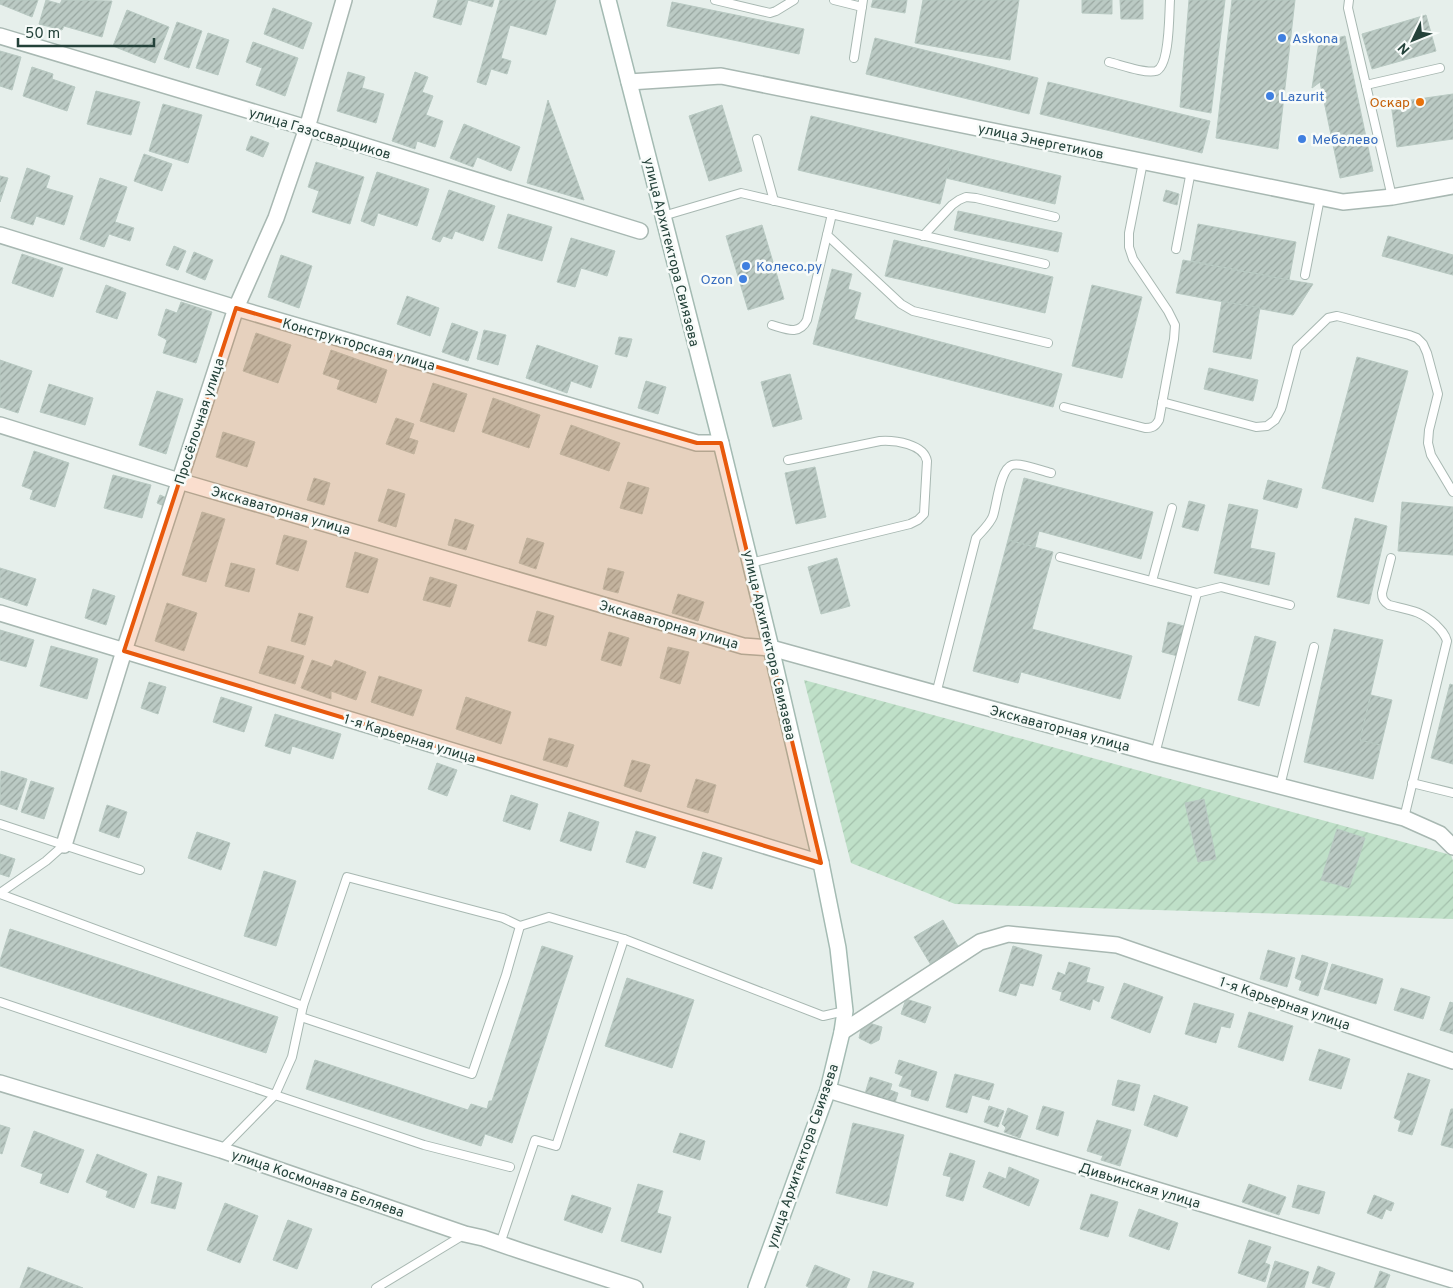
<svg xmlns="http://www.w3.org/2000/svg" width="1453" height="1288" viewBox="0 0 1453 1288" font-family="Overpass,sans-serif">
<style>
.garden{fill:url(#garden-furrows)}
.building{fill:url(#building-hatch);stroke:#b8c9c2}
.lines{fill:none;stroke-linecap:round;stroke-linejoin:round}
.service-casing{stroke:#a8b8b2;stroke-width:10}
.minor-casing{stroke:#a8b8b2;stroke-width:18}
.secondary-casing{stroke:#a4bbb3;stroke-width:18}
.service{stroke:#fff;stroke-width:8}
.minor{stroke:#fff;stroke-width:15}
.secondary{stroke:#fff;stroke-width:15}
.marked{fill:#e8590c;fill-opacity:0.2;stroke:#e8590c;stroke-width:4;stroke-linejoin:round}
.shop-dot{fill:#3f7fe0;stroke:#f7fbf9;stroke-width:2}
.food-dot{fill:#e8710a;stroke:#f7fbf9;stroke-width:2}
.labels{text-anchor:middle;stroke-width:5;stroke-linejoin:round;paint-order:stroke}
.shop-label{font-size:14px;fill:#366cbe;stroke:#f7fbf9;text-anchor:start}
.food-label{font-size:14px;fill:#c56008;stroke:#f7fbf9;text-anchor:end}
.street-label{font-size:14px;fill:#24423a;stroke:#f7fbf9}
</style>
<defs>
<pattern id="garden-furrows" width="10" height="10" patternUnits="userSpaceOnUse" patternTransform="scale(1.25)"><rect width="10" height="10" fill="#bfe0c8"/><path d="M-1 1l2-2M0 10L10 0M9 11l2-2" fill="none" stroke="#a4c1ad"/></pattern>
<pattern id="building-hatch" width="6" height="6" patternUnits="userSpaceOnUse" patternTransform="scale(1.25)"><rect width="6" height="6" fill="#bbcac4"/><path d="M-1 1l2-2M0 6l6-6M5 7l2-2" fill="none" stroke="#98a6a0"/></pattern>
</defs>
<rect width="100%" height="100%" fill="#e6efeb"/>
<!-- garden -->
<polygon class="garden" points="804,680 1451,855 1453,861 1453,919 955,904 851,863"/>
<!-- building -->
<g class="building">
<polygon points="0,0 38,0 32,17 0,4"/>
<polygon points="46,0 60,4 62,0 112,1 102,37 64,26 62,30 39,24"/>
<polygon points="438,0 494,0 492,7 468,0 461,25 433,17"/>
<polygon points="500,0 556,0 546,35 510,25 501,58 511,61 507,74 491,69 486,85 477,82"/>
<polygon points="873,0 907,0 905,13 871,7"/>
<polygon points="923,0 1019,0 1010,60 915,43"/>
<polygon points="1082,0 1112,0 1112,14 1082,13"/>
<polygon points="1120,0 1143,0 1143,19 1121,19"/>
<polygon points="1189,0 1225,0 1211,113 1180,107"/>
<polygon points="1232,0 1295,0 1278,149 1216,138"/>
<polygon points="672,2 804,29 799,54 667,26"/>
<polygon points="273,8 312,23 303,49 264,34"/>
<polygon points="127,10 169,27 155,63 113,46"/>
<polygon points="1426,15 1436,51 1372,69 1362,34"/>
<polygon points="177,22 202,31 189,68 164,59"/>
<polygon points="208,33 229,40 218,75 196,68"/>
<polygon points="1345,36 1373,171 1340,178 1320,82 1312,88 1319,42"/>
<polygon points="875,38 1038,78 1029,114 866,74"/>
<polygon points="253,42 298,58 285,96 256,85 262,68 246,62"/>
<polygon points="0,51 21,57 12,90 0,86"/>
<polygon points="32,67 53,74 52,79 75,87 67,111 23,96"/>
<polygon points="348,72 365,77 362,88 384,94 376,123 337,111"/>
<polygon points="415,72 428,77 422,92 433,96 426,115 443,121 435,147 417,141 415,149 392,141"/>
<polygon points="1048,82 1210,121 1202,153 1040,114"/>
<polygon points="96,91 140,102 131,135 87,124"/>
<polygon points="1453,94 1453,139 1397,147 1391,103"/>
<polygon points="548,100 584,200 527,183"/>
<polygon points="163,104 202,115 188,163 149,151"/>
<polygon points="722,105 742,171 709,181 689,116"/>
<polygon points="811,116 953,150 940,204 798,170"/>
<polygon points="464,124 520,147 511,171 477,157 473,167 450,158"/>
<polygon points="251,136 269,143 263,157 246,150"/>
<polygon points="953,150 1061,176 1055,204 946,178"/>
<polygon points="144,154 172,164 162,191 134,181"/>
<polygon points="316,162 364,177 350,224 312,212 319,191 308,187"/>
<polygon points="27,168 50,176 46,188 73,196 64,225 36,216 33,225 11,218"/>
<polygon points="377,172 429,189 417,226 378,213 374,226 361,221"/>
<polygon points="0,176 8,178 0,202"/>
<polygon points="100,178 127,187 115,222 134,228 130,241 109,234 104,247 80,239"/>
<polygon points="449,190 495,206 483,241 455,231 452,239 443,236 440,242 432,239"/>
<polygon points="1166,190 1179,194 1177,205 1163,201"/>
<polygon points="958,211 1062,233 1058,252 954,230"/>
<polygon points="508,214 552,227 542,261 498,248"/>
<polygon points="1198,224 1296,242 1289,280 1191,261"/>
<polygon points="762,225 784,299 748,310 726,236"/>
<polygon points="1388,236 1453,255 1453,275 1382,256"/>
<polygon points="571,238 615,251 607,276 581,268 575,287 557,282"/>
<polygon points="894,240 1053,277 1045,313 885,276"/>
<polygon points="174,246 186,251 178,270 166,265"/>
<polygon points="194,252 213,260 205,280 186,272"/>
<polygon points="22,254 63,268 53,297 12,283"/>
<polygon points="281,255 312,266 299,308 268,297"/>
<polygon points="1183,260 1289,280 1313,284 1293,315 1176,293"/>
<polygon points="832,269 852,274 848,289 861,293 854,319 1062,374 1053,407 813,344"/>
<polygon points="106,285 126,293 117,319 96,312"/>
<polygon points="1092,285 1142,297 1122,378 1072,366"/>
<polygon points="407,296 439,308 430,336 397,324"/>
<polygon points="1222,301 1260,308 1251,359 1213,352"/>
<polygon points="181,302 212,312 196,363 163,353 167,340 158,335 166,309 177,313"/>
<polygon points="452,323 478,332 468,361 442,352"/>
<polygon points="484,330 506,335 498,365 477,359"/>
<polygon points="256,333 291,345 278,383 243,371"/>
<polygon points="619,337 632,339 627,357 615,354"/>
<polygon points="537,345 598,366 591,388 571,381 567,393 526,378"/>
<polygon points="331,350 387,370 376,403 337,389 340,380 323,374"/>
<polygon points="1357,357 1408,371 1373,502 1322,488"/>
<polygon points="0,360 32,371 18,413 0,407"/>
<polygon points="1209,368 1258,380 1253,401 1204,389"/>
<polygon points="790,374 802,419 773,427 761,382"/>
<polygon points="646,381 666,387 658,414 638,408"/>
<polygon points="433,383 467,394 454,432 420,421"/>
<polygon points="49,384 93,398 85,425 40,412"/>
<polygon points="157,391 183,399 166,454 139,445"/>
<polygon points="493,398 540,415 529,448 482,432"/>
<polygon points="396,418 414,424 409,438 418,441 414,454 386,444"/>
<polygon points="571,425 620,443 609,471 560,454"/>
<polygon points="223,432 255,442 247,467 216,457"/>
<polygon points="34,451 69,463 55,507 30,499 33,490 22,486"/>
<polygon points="815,467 826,517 796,524 785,473"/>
<polygon points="113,475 151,485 142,518 104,508"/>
<polygon points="314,478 330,483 324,505 307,500"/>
<polygon points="1024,478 1153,512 1141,559 1039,531 1035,547 1008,540"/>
<polygon points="1268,480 1302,489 1297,508 1263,499"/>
<polygon points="628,482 649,488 642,514 620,508"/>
<polygon points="388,489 405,494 396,527 378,521"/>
<polygon points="160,495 167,498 164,506 157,503"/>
<polygon points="1189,501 1205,505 1198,531 1182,527"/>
<polygon points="1402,502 1453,507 1453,555 1398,551"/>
<polygon points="1229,504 1258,510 1250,548 1275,553 1269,585 1214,573"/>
<polygon points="202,512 225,519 206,582 182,575"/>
<polygon points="1355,518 1387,526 1369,604 1337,597"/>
<polygon points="455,519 474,525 466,550 448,545"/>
<polygon points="284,535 307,541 298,571 276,564"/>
<polygon points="527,538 544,543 536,569 519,563"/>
<polygon points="1008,540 1053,552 1032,629 1132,656 1120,699 1021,672 1018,683 973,671"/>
<polygon points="355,552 378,559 368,593 346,587"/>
<polygon points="837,558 850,606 821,614 808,567"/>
<polygon points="231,563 255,569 249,592 225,586"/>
<polygon points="0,568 36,579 27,606 0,597"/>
<polygon points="608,568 624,572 618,593 603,589"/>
<polygon points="430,577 457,585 450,607 423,600"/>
<polygon points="93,589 115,596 106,625 85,618"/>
<polygon points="678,594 704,602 698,621 672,613"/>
<polygon points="167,603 197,613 184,651 155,641"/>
<polygon points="537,611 554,616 546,646 528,641"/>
<polygon points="299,613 313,617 305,645 291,641"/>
<polygon points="1168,622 1184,626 1178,656 1162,652"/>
<polygon points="1334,629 1383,640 1360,740 1381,745 1373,779 1304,762"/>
<polygon points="0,630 34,640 26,667 0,660"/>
<polygon points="609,632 629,638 621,666 601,660"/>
<polygon points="1255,636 1276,642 1259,706 1238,700"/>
<polygon points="51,646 98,659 87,699 40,686"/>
<polygon points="268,646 304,656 295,684 259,673"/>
<polygon points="668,647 689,652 680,684 660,678"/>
<polygon points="312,660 332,667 335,660 366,672 356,700 331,691 331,699 301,688"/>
<polygon points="379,676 422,690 413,716 371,702"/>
<polygon points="149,682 166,687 158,714 141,708"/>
<polygon points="1450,684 1453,685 1453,764 1431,758"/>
<polygon points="1371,695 1392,700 1381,745 1360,740"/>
<polygon points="221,697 252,707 244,732 213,722"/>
<polygon points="466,697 511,712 501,744 456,729"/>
<polygon points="275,714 341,734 333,759 292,746 290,754 265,746"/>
<polygon points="549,738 574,745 567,767 543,760"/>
<polygon points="632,760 650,765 641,792 624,786"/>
<polygon points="437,763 457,770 447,796 428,789"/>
<polygon points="1,771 27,779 17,810 0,804"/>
<polygon points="696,779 716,785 708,813 687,807"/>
<polygon points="31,781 54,788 44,819 21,812"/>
<polygon points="511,795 538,804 530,830 503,821"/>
<polygon points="1204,799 1216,859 1198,862 1185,803"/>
<polygon points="107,805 127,812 119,838 99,831"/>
<polygon points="569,812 599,822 591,851 560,841"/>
<polygon points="1337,829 1365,838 1349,888 1321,880"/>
<polygon points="636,831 656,837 645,868 626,862"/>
<polygon points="197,832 230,843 221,870 188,858"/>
<polygon points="703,852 722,858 712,889 693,883"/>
<polygon points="0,854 15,859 9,877 0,874"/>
<polygon points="264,871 296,881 276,946 244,936"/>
<polygon points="943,920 959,948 931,965 914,937"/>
<polygon points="10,929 278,1017 266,1053 0,966 0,961"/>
<polygon points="542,946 573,956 512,1143 485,1134 481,1146 306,1089 315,1060 468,1110 471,1104 487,1109 489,1101 492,1101"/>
<polygon points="1013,946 1042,955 1033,986 1020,983 1016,996 999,991"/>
<polygon points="1268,950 1295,958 1287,987 1260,979"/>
<polygon points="1302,955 1328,963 1318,996 1299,990 1302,981 1295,978"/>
<polygon points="1069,962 1090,968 1086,982 1104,987 1099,1002 1093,999 1090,1010 1060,1000 1062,992 1052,989 1058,972 1065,975"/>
<polygon points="1332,964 1383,979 1376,1004 1324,989"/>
<polygon points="627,978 694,1000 672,1068 605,1046"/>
<polygon points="1124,983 1163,997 1150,1033 1111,1018"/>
<polygon points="1401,988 1430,997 1423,1019 1394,1010"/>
<polygon points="906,999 931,1007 925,1023 901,1014"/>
<polygon points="1450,1002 1453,1003 1453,1034 1440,1030"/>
<polygon points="1194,1003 1234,1014 1230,1028 1221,1026 1216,1043 1185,1034"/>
<polygon points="1249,1012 1293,1026 1283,1061 1238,1047"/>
<polygon points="863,1021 882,1027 879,1040 871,1044 859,1038"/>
<polygon points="1319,1049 1350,1059 1341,1089 1309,1080"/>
<polygon points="899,1060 937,1072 928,1101 911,1096 912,1090 899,1086 903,1076 895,1073"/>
<polygon points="1408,1073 1430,1080 1412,1135 1398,1131 1401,1121 1394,1118"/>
<polygon points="955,1074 994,1084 989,1100 972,1095 967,1113 946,1107"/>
<polygon points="870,1077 892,1084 890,1090 898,1093 894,1106 864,1097"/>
<polygon points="1118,1080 1140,1085 1134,1111 1112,1105"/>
<polygon points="1154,1095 1188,1107 1177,1137 1144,1125"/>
<polygon points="989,1106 1004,1111 998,1127 984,1122"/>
<polygon points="1043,1106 1064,1112 1058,1136 1036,1129"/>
<polygon points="1008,1108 1028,1116 1020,1138 1004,1132 1006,1128 1002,1124"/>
<polygon points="1451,1109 1453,1109 1453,1148 1441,1145"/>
<polygon points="1097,1120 1131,1130 1120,1166 1101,1160 1103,1156 1087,1151"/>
<polygon points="853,1123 904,1135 887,1206 836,1193"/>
<polygon points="0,1125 10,1128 2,1154 0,1153"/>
<polygon points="34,1131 84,1150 68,1193 40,1183 43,1174 21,1166"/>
<polygon points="680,1133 705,1141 700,1160 673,1152"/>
<polygon points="950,1153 975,1161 963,1201 946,1196 951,1177 943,1175"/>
<polygon points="97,1154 147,1174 134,1208 106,1197 108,1191 86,1182"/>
<polygon points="1009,1167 1039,1180 1029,1206 983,1187 989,1172 1006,1179"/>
<polygon points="158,1176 182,1183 175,1209 151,1203"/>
<polygon points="638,1184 663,1191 657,1213 671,1217 661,1253 621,1241"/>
<polygon points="1249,1184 1286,1197 1279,1215 1242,1202"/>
<polygon points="1298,1185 1325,1192 1319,1214 1292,1207"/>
<polygon points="1091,1194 1118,1202 1108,1237 1080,1229"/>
<polygon points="572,1195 611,1208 602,1233 564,1220"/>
<polygon points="1374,1195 1394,1203 1391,1211 1386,1209 1382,1219 1367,1213"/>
<polygon points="225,1203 258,1216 240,1263 207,1250"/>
<polygon points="1139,1209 1178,1223 1169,1250 1129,1236"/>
<polygon points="288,1220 312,1229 297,1269 273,1260"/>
<polygon points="1249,1240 1271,1247 1265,1263 1270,1265 1265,1282 1238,1273"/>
<polygon points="1275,1261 1309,1272 1304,1288 1267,1288"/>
<polygon points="815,1265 850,1279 846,1288 810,1288 806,1286"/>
<polygon points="1318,1266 1335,1273 1329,1288 1312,1283"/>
<polygon points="28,1267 83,1288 20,1288"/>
<polygon points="873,1271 914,1283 912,1288 868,1288"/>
<polygon points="1380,1271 1390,1275 1385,1288 1374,1288"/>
</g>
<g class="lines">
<!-- service casing -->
<g class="service-casing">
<g id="service">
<polyline points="715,0 770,13 776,11 794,0"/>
<polyline points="834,0 862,7"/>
<polyline points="1349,0 1348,8 1392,197"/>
<polyline points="854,58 863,0"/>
<path d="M1109,62c12,3 36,12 47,9 14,-5 13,-57 14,-71"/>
<polyline points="1366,85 1440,68"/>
<polyline points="757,139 774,201"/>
<polyline points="832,214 827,235 901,304 913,311 1048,343"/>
<polyline points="663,216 741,193 1045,264"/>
<polyline points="923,236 952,205 959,200 966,197 976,198 1055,217"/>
<polyline points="1176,249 1191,171"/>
<polyline points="1305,275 1320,198"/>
<path d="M772,325c14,4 27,11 35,-5l20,-85"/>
<polyline points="1162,402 1256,427 1267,426 1275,420 1281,409 1297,348 1328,318 1337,316 1345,318 1409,335 1417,338 1423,344 1427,353 1438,394 1429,430 1428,443 1431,455 1453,492"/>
<path d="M1064,407l81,21c7,0 10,-1 14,-8l15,-81 1,-14 -7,-14 -35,-52 -4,-12v-14l14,-71"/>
<polyline points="1060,557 1197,593 1155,754"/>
<path d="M1391,558l-9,35c0,6 2,9 7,12 20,5 31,5 47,20 5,5 9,9 11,16l-43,177"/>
<path d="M750,563l160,-39 8,-4 6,-6 3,-53c-3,-17 -32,-21 -47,-20l-92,19"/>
<polyline points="1152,581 1172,508"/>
<polyline points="1197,593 1221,587 1290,605"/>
<path d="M936,694l40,-156c6,-7 14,-14 17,-22 4,-12 7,-47 19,-51 8,-3 30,6 39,8"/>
<polyline points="1412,783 1453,793"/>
<polyline points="1280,786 1314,647"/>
<polyline points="0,824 140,870"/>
<polyline points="0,893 46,861 64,845"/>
<polyline points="0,894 303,1006"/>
<polyline points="0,1002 275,1095 292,1057 303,1006 347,877 503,918 520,926 549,917 624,939 823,1016 845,1011"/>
<polyline points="301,1017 472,1074 506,975 520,926"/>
<polyline points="221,1150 275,1095 424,1145 510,1167"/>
<polyline points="500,1244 535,1140 556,1146 624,939"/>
<polyline points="376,1288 465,1234"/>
</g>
</g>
<!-- minor casing -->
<g class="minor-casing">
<g id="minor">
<polyline points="0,36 307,128 640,231"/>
<polyline points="629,82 721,76 1343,202 1392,197 1453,186"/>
<polyline points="0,235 236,308 697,443 721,443"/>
<polyline points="0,425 179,481 743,646 771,648 1155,754 1404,818 1440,834 1453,847"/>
<polyline points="0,613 821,863"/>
<polyline points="64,845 124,651 236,308 276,218 307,128 344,0"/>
<polyline points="842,1032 980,942 1008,934 1117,945 1453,1061"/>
<polyline points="0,1083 221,1150 465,1234 483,1238 521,1251 635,1288"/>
<polyline points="828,1090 1453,1280"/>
</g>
</g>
<!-- secondary casing -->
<g class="secondary-casing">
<polyline id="secondary" points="608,0 721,443 771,648 821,863 838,948 845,1011 842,1032 828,1090 756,1288"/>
</g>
<!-- service -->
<use href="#service" class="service"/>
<!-- minor -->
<use href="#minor" class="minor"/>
<!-- secondary -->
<use href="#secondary" class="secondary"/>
</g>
<!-- marked area -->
<path class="marked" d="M236,308l461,135h24l100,420 -697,-212z"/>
<!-- markers -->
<g class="shop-dot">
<circle cx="1282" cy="38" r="5"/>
<circle cx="1270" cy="96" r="5"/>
<circle cx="1302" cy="139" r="5"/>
<circle cx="746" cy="266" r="5"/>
<circle cx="743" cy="279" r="5"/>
</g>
<circle class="food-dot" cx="1420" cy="102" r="5"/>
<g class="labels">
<!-- shop labels -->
<g class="shop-label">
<text x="1292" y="43">Askona</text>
<text x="1280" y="101">Lazurit</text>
<text x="1312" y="144">Мебелево</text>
<text x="756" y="271">Колесо.ру</text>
<text x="733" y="284" text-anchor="end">Ozon</text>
</g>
<!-- food labels -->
<g class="food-label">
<text x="1410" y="107">Оскар</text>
</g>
<!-- street labels -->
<g class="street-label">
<text transform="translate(320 133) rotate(17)" y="5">улица Газосварщиков</text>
<text transform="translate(1041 141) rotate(12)" y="5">улица Энергетиков</text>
<text transform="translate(672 252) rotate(76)" y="5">улица Архитектора Свиязева</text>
<text transform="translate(359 344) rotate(16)" y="5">Конструкторская улица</text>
<text transform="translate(199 421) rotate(-72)" y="5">Просёлочная улица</text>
<text transform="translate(281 510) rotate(16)" y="5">Экскаваторная улица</text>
<text transform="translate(669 624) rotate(16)" y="5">Экскаваторная улица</text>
<text transform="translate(770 645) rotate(77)" y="5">улица Архитектора Свиязева</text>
<text transform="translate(1060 728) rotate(15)" y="5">Экскаваторная улица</text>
<text transform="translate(410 738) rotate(17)" y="5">1-я Карьерная улица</text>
<text transform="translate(1285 1003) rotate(19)" y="5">1-я Карьерная улица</text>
<text transform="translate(802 1156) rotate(-71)" y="5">улица Архитектора Свиязева</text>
<text transform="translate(318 1183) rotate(19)" y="5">улица Космонавта Беляева</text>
<text transform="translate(1140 1185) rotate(17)" y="5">Дивьинская улица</text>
</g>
</g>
<!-- north arrow -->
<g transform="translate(1413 40) rotate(227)" stroke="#f7fbf9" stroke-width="4" paint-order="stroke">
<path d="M0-4L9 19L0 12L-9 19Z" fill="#24423a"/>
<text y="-8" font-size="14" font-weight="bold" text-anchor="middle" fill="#24423a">N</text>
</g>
<!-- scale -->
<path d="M18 38v8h136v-8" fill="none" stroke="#24423a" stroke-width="2.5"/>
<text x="25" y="38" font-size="15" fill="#24423a" stroke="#f7fbf9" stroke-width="4" paint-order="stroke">50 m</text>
</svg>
